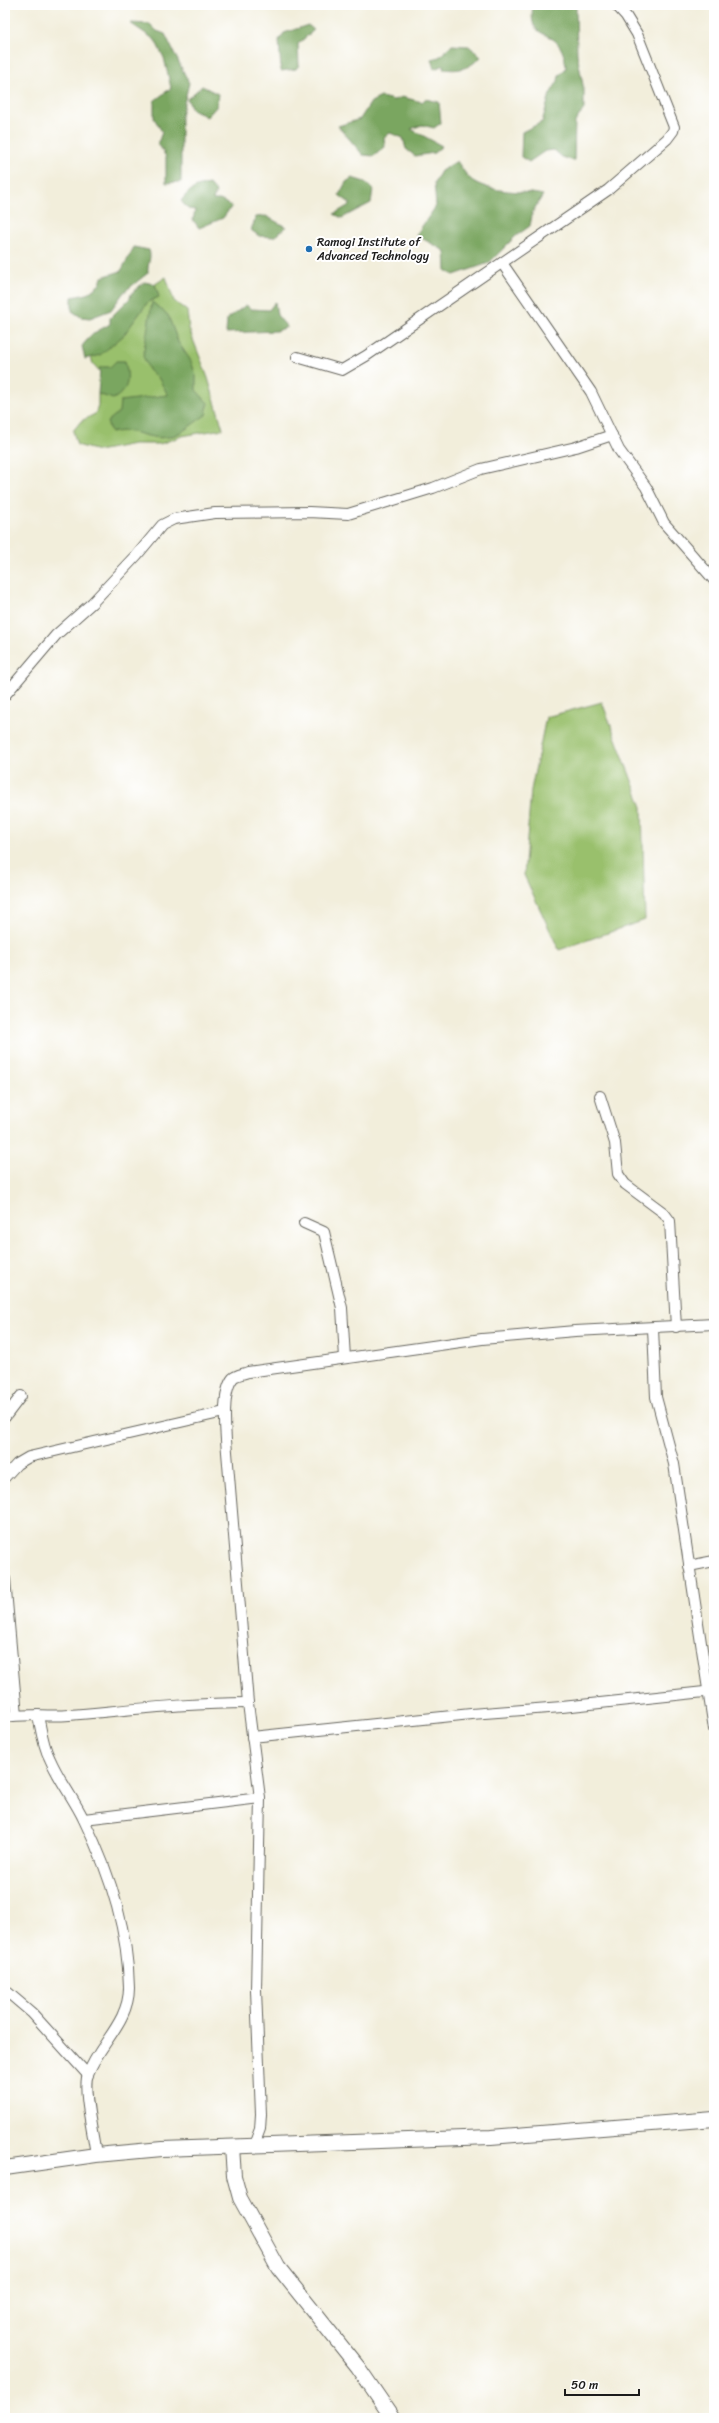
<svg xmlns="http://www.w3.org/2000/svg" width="719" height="2423" viewBox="0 0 719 2423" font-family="Sriracha,sans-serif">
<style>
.green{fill:#99c06c;stroke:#5a6e44}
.forest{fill:#7aa660;stroke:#4b613e}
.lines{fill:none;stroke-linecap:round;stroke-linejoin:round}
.street-casing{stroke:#67665f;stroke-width:12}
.secondary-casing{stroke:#67665f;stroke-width:16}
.street{stroke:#fff;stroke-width:10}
.secondary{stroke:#fff;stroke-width:14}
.poi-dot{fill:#1f6fb2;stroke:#fff;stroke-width:1.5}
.labels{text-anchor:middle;stroke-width:4;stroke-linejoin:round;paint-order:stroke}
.poi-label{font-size:12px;fill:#1c1c1c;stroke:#fff;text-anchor:start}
</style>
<rect width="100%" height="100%" fill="#fff"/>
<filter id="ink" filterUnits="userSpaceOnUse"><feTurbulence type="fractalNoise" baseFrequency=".025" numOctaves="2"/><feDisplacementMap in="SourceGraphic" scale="8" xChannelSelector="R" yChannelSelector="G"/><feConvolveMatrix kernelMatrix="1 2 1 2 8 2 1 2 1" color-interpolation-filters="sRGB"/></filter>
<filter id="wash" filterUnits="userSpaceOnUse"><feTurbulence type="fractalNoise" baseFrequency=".012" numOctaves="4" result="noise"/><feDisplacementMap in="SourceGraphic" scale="16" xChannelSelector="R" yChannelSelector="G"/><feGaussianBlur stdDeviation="0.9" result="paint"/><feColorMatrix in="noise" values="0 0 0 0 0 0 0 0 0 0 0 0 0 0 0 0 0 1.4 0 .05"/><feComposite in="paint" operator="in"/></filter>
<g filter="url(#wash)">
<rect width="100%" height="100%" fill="#f2eedb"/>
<!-- green -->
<g class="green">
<polygon points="166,277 174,301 187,311 189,329 208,378 223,429 182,436 160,444 134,444 98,451 77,445 73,431 81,421 95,414 98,406 98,394 107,389 107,379 93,364 88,348 143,292"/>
<polygon points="602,702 642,807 645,920 559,950 524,875 531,790 546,717"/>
</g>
<!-- forest -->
<g class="forest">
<path d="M533,5h43l1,49 7,36v19l-9,13 -1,39 -12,-4 -8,-7 -9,1 -16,11 -8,-5 1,-25 20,-10 8,-28 8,-13 1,-6 7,-7c-1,-11 -4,-24 -15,-30 -6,-4 -12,-5 -16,-11 -4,-6 -3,-15 -2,-22z"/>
<polygon points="130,23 150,24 157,31 165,34 189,83 181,116 181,182 166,183 166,157 158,143 162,132 154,118 154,101 171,88 164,58 155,40"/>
<polygon points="308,25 314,30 298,44 299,65 296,69 281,71 279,40 284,33"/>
<path d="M452,45l17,1 12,11c-13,12 -21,14 -38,12l1,-4 -10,4 -3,-10 8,-2z"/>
<polygon points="202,86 218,94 217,106 207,117 192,109 187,99"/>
<polygon points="381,97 394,100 402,97 422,102 425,99 439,102 441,123 434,128 422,125 411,129 442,146 434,153 415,156 406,149 403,138 390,133 384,138 385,147 374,156 363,155 338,126 360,119 371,102"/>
<path d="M457,161c4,6 10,16 16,20 21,13 48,9 70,14l-10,16 -3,15 -14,10 -27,27 -35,12 -8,-4 -1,-20 -29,-16 20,-29 -2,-23 7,-12z"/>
<polygon points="352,178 365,182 373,189 371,203 342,218 334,214 351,204 339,195 346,182"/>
<path d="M209,184l7,8 -3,8h7l12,6 -9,12 -24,10 -6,-8 2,-10 -7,-1 -7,-8c8,-11 14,-15 28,-17z"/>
<polygon points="266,216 286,227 274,237 259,236 251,230 256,217"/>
<path d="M134,247l15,3c3,8 -2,14 -1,23l-24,19 -13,18 -21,8 -9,-1 -9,-6v-14l15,-3 13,-10 2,-7 19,-6z"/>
<polygon points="144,282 155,284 159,297 148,302 123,336 100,355 85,359 82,346 92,334 110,324 110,318 130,298 131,294"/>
<path d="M152,302l16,13 10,27 13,19 5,15v14l12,13 -2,12c-10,6 -23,18 -34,21 -22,7 -37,-10 -61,-3l-4,-11 12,-10 1,-11 48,-6 -9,-16 -10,-9 -6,-14z"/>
<polygon points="275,302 277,315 287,327 277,331 226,333 227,319 246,305 251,309 269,310"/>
<path d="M116,361h9c4,17 5,29 -12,38l-15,-5 2,-27h10z"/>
</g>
</g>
<g filter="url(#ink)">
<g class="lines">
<!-- street casing -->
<g class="street-casing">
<g id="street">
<polyline points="502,263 591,392 619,450 646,487 664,523 714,580"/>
<polyline points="297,357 342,370 366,356 608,190 667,139 673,131 674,127 637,34 626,16 616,5"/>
<polyline points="5,695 56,635 92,603 137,555 162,525 174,519 215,513 309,512 348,514 433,488 481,469 576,447 612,435"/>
<polyline points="600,1096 615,1143 618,1174 625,1184 664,1213 670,1221 676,1327"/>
<polyline points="304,1223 324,1232 342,1308 345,1358"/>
<polyline points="653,1328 656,1397 674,1464 714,1729"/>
<polyline points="5,1417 21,1396"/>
<polyline points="5,1477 17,1464 29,1457 224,1412"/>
<polyline points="689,1566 714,1561"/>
<polyline points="5,1579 17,1715"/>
<path d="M38,1715c3,15 5,31 12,44 9,21 24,40 34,61 25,51 44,110 45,168 0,34 -30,56 -41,86 -6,15 6,63 8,81"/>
<path d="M5,1717c21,-4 42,0 64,-2 60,-5 119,-12 179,-12"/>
<polyline points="252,1737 471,1714 562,1707 714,1691"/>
<polyline points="84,1819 260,1798"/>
<polyline points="5,1990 32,2013 88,2075"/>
<path d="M254,2145l6,-16 1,-15 -5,-124 4,-192 -12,-95 -22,-263c-1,-15 -4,-49 7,-62 3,-3 10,-4 15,-6l234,-33 93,-8 139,-7"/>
</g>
</g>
<!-- secondary casing -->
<g class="secondary-casing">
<g id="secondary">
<polyline points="232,2147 234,2176 240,2198 278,2267 358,2367 393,2418"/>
<polyline points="5,2168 96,2155 162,2149 491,2137 714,2119"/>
</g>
</g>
<!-- street -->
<use href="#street" class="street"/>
<!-- secondary -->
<use href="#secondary" class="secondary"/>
</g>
</g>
<!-- markers -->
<circle class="poi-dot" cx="309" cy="249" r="4"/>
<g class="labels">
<!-- poi labels -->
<g class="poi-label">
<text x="317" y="246">Ramogi Institute of<tspan x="317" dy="14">Advanced Technology</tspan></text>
</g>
</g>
<!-- margin -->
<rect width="719" height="2423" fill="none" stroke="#fff" stroke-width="20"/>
<!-- scale -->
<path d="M565 2389v6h74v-6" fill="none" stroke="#1c1c1c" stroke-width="2"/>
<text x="571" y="2389" font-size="12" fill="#1c1c1c" stroke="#ffffff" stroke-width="3" paint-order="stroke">50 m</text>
</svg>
